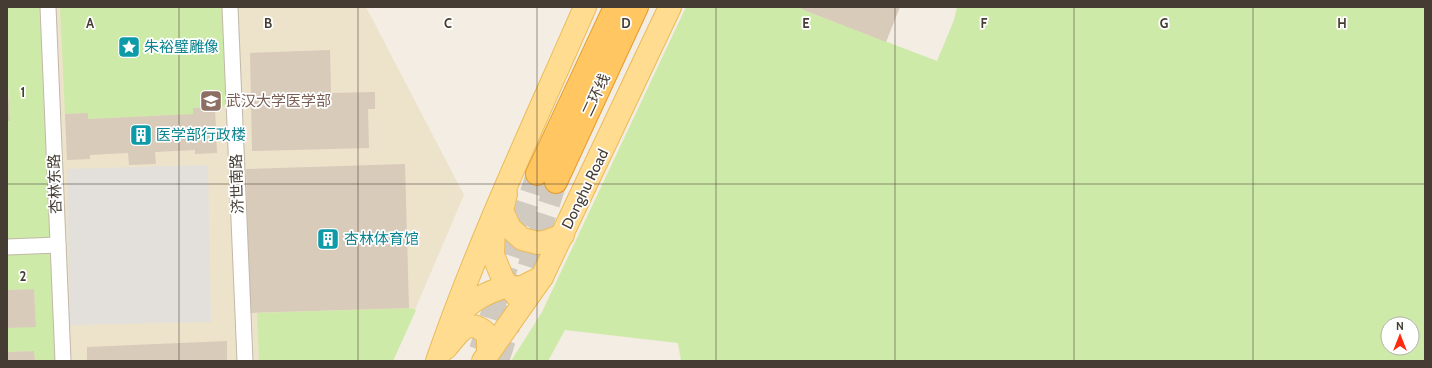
<svg xmlns="http://www.w3.org/2000/svg" width="1432" height="368" viewBox="0 0 1432 368" font-family="Cabin,'Noto Sans SC',sans-serif">
<style>
.education{fill:#ede3cb}
.green{fill:#ceeaa8;fill-rule:evenodd}
.parking{fill:#e3e0dc}
.building{fill:#d8cbba}
.lines{fill:none;stroke-linecap:round;stroke-linejoin:round}
.highway-tunnel{stroke:#d0cac0;stroke-width:22;stroke-dasharray:22 11;stroke-linecap:butt}
.street-casing{stroke:#c1b8a8;stroke-width:17}
.primary-casing{stroke:#ebbb59;stroke-width:24}
.highway-casing{stroke:#e79c29;stroke-width:24}
.street{stroke:#fff;stroke-width:15}
.primary{stroke:#ffdc8f;stroke-width:22}
.highway{stroke:#ffc661;stroke-width:22}
.grid{fill:none;stroke:#453d33;stroke-width:1;stroke-opacity:0.55}
.labels{text-anchor:middle;stroke-width:3.5;stroke-linejoin:round;paint-order:stroke}
.culture-label{font-size:15px;fill:#0d838f;stroke:#fff;text-anchor:start}
.street-label{font-size:15px;fill:#453d33;stroke:#fff}
.education-label{font-size:15px;fill:#785e54;stroke:#fff;text-anchor:start}
.grid-label{font-size:13px;text-anchor:middle;font-weight:bold;fill:#453d33;stroke:#fff;stroke-width:3.5;stroke-linejoin:round;paint-order:stroke}
</style>
<rect width="100%" height="100%" fill="#f3ede3"/>
<!-- education -->
<polygon class="education" points="7,7 366,7 464,195 393,361 7,361"/>
<!-- green -->
<g class="green">
<polygon points="7,7 42,7 56,361 35,361 34,351 7,352 7,328 36,326 34,289 7,290 7,121 10,121 7,71"/>
<polygon points="60,7 223,7 227,106 193,108 193,114 88,119 87,113 65,114"/>
<path d="M686,7h115v2l136,52 17,-41 3,-13h468v354h-744l-3,-18 -113,-13 -17,31h-37l31,-49zM1388,324h24v24h-24z"/>
<polygon points="409,308 416,310 393,361 259,361 257,313"/>
</g>
<!-- parking -->
<polygon class="parking" points="208,165 211,322 70,325 67,169"/>
<!-- building -->
<g class="building">
<polygon points="801,7 900,7 886,42 801,9"/>
<polygon points="330,50 331,93 375,92 375,109 368,109 369,148 252,151 250,53"/>
<polygon points="7,93 8,93 10,121 7,121"/>
<polygon points="215,107 217,153 195,154 195,150 155,152 156,164 129,165 128,153 90,155 90,159 67,160 65,114 88,113 88,119 193,114 193,108"/>
<polygon points="405,164 409,308 250,313 246,169"/>
<polygon points="34,289 36,327 7,328 7,290"/>
<polygon points="227,341 227,361 87,361 87,347"/>
<polygon points="34,351 35,361 7,361 7,352"/>
</g>
<g class="lines">
<!-- highway-tunnel -->
<g class="highway-tunnel">
<polyline points="480,350 537,174"/>
<polyline points="498,361 556,182"/>
</g>
<!-- street casing -->
<g class="street-casing">
<g id="street">
<polyline points="48,7 63,361"/>
<polyline points="230,7 245,361"/>
<polyline points="7,247 58,245"/>
</g>
</g>
<!-- primary casing -->
<g class="primary-casing">
<g id="primary">
<polyline points="506,194 502,211 510,228 522,239 538,243 547,241 563,235"/>
<polyline points="494,225 493,255 503,279 508,286 520,288 542,277"/>
<path d="M454,317c19,-16 29,-24 54,-31l9,10"/>
<path d="M446,348c13,-15 22,-33 42,-13v19"/>
<path d="M437,361c42,-121 97,-237 148,-354"/>
<polyline points="483,361 542,277 670,7"/>
</g>
</g>
<!-- highway casing -->
<g class="highway-casing">
<g id="highway">
<polyline points="537,174 615,7"/>
<polyline points="556,182 637,7"/>
</g>
</g>
<!-- street -->
<use href="#street" class="street"/>
<!-- primary -->
<use href="#primary" class="primary"/>
<!-- highway -->
<use href="#highway" class="highway"/>
</g>
<!-- grid -->
<path class="grid" d="M179,7v354M358,7v354M537,7v354M716,7v354M895,7v354M1074,7v354M1253,7v354M7,184h1418"/>
<!-- icons -->
<defs>
<g id="sight-square" transform="scale(1.15)"><rect x="-9" y="-9" width="18" height="18" rx="4" fill="#0f9aa8" stroke="#fff"/><path d="M0-6L1.8-2.2L6-1.7L2.9 1.2L3.7 5.4L0 3.3L-3.7 5.4L-2.9 1.2L-6-1.7L-1.8-2.2Z" fill="#fff"/></g>
<g id="university-square" transform="scale(1.15)"><rect x="-9" y="-9" width="18" height="18" rx="4" fill="#8d6e63" stroke="#fff"/><path d="M0-5L7-2L0 1L-7-2ZM-4 1L0 2.5L4 1V4Q0 6-4 4Z" fill="#fff"/></g>
<g id="building-square" transform="scale(1.15)"><rect x="-9" y="-9" width="18" height="18" rx="4" fill="#0f9aa8" stroke="#fff"/><path d="M-4-6H4V6H1V3H-1V6H-4ZM-2.5-4.3h1.7v1.8h-1.7ZM.8-4.3h1.7v1.8H.8ZM-2.5-1h1.7V.8h-1.7ZM.8-1h1.7V.8H.8Z" fill="#fff"/></g>
</defs>
<g fill-rule="evenodd">
<use href="#sight-square" x="129" y="47"/>
<use href="#university-square" x="211" y="101"/>
<use href="#building-square" x="141" y="135"/>
<use href="#building-square" x="328" y="239"/>
</g>
<g class="labels">
<!-- culture labels -->
<g class="culture-label">
<text x="144" y="52">朱裕璧雕像</text>
<text x="156" y="140">医学部行政楼</text>
<text x="344" y="244">杏林体育馆</text>
</g>
<!-- street labels -->
<g class="street-label">
<text transform="translate(596 95) rotate(-65)" y="5">二环线</text>
<text transform="translate(55 184) rotate(-92)" y="5">杏林东路</text>
<text transform="translate(237 184) rotate(-92)" y="5">济世南路</text>
<text transform="translate(585 189) rotate(-64)" y="5">Donghu Road</text>
</g>
<!-- education labels -->
<g class="education-label">
<text x="226" y="106">武汉大学医学部</text>
</g>
</g>
<g class="grid-label">
<text x="90" y="28">A</text>
<text x="268" y="28">B</text>
<text x="448" y="28">C</text>
<text x="626" y="28">D</text>
<text x="806" y="28">E</text>
<text x="984" y="28">F</text>
<text x="1164" y="28">G</text>
<text x="1342" y="28">H</text>
<text x="23" y="97">1</text>
<text x="23" y="281">2</text>
</g>
<!-- border -->
<rect width="1432" height="368" fill="none" stroke="#453d33" stroke-width="16"/>
<!-- north arrow -->
<g transform="translate(1400 336)"><circle r="19" fill="#ffffff" stroke="#b5b1ad"/>
<path d="M0-3L7 15L0 10L-7 15Z" fill="#ff2b0d"/>
<text y="-6" font-size="11" font-weight="bold" text-anchor="middle" fill="#453d33">N</text>
</g>
</svg>
